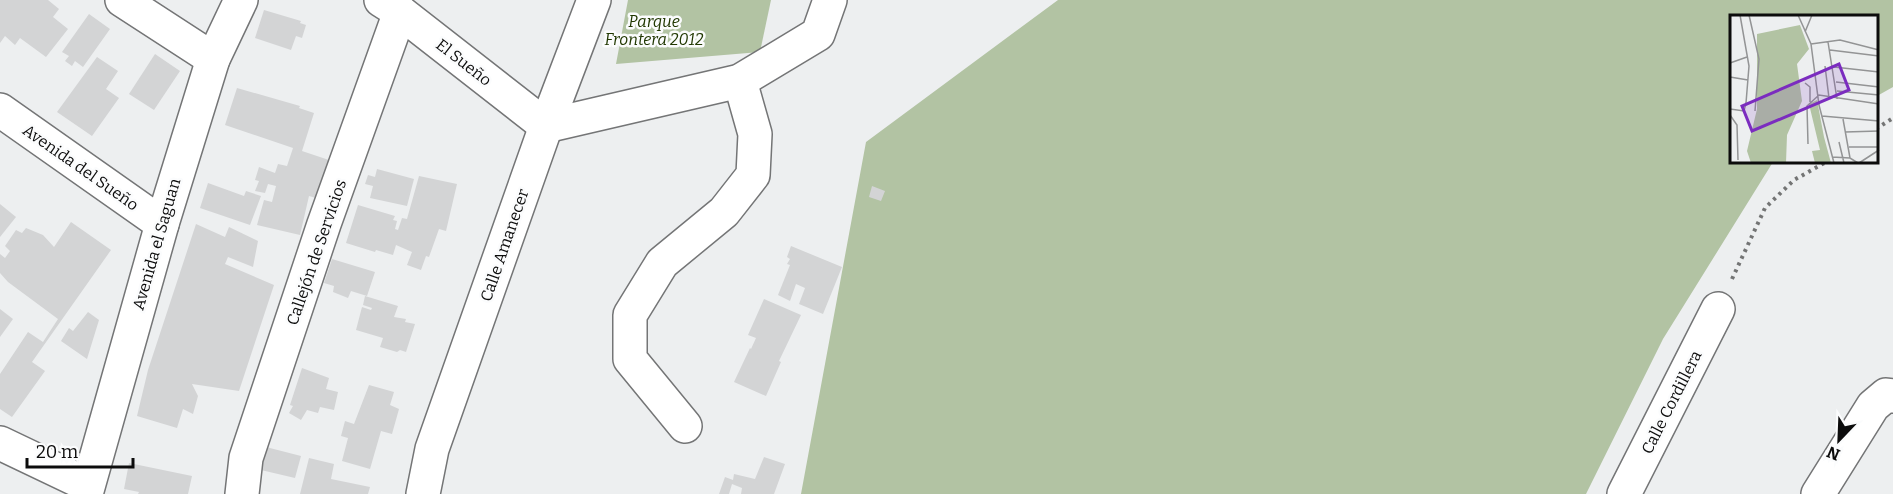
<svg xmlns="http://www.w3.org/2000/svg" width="1893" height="494" viewBox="0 0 1893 494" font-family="Bitter,serif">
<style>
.green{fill:#b2c3a3}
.building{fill:#d3d4d5}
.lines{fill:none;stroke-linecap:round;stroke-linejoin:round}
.minor-casing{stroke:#747576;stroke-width:36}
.major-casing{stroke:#747576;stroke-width:36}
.path{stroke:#737474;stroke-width:4;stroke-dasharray:3 4.5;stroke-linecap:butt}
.minor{stroke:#fff;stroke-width:33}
.major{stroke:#fff;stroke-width:33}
.labels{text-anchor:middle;stroke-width:5;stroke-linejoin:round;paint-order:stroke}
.park-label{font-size:16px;font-style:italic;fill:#203700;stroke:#fbfcfd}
.street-label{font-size:16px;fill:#0c0c0c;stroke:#fbfcfd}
.inset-road{fill:none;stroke:#939495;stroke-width:1.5}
.view{fill:#7b2cbf;fill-opacity:0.15;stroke:#7b2cbf;stroke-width:3}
.inset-edge{fill:none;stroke:#0c0c0c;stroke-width:3}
</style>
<rect width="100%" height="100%" fill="#edeff0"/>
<!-- green -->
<g class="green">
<polygon points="628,0 771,0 760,52 616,64"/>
<polygon points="1058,0 1893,0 1893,87 1877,96 1876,16 1731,16 1731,162 1773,162 1663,339 1586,494 801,494 866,142"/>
</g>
<!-- building -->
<g class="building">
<polygon points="0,0 48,0 59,9 53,17 68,29 46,57 20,38 15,45 5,36 0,43"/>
<polygon points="264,10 301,21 300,23 306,25 302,38 296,36 291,50 255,38"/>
<polygon points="89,14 110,29 83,67 75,61 72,66 65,61 69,56 62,52"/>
<polygon points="155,54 180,71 154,110 129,94"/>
<polygon points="97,57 118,71 106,89 119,98 92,136 57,112"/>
<polygon points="237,88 300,106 299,108 314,113 302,151 329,160 316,198 309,196 300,235 257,225 264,200 272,202 276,186 268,184 265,193 255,191 259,181 255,180 259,167 275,173 278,164 287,166 293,148 225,125"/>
<polygon points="377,169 414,179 407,206 370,198 373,186 365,184 368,175 375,177"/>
<polygon points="419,176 457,184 446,231 439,229 429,257 426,256 421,270 407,265 412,252 396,245 393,255 376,250 375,252 346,243 358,205 395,216 393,220 397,221 395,229 398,230 402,218 407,219"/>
<polygon points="208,183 244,196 246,191 261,196 250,225 200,208"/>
<polygon points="872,186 885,191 881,201 869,197"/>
<polygon points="0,204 16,217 0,237"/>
<polygon points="71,222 111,250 32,362 45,371 12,417 0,409 0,374 28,332 43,342 58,319 8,282 0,273 0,254 5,258 10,251 5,246 16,230 22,233 26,228 43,235 54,247"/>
<polygon points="196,224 225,237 229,227 258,241 253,267 228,257 225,264 274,285 239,391 192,384 198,396 193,414 183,409 177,428 137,416 148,370"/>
<polygon points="791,246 842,267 823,314 799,304 805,288 796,284 790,301 778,295 790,265 787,264 790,259 787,257"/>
<polygon points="332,259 375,272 367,296 351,291 348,298 333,292 334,286 324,283"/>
<polygon points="365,296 398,306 394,317 406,319 405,322 415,324 406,352 400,350 397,352 380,347 383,338 356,330 362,307 371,310 372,308 363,305"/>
<polygon points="764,299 801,315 779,361 781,362 766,396 734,382 750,348 751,349 756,338 748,335"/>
<polygon points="0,309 13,319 0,337"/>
<polygon points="88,312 99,320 87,359 61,341 69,328 73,331"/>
<polygon points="302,368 329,378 326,389 338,392 334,410 320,407 318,413 307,410 301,420 289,413 293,406 290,405"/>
<polygon points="369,385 394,392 390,405 399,409 392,434 381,431 370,469 342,461 348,438 341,436 345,421 354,424"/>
<polygon points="266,447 301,456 295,478 261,470"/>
<polygon points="764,457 785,464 774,494 741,494 742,488 732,484 729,494 719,494 725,477 733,480 734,474 755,479"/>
<polygon points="309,458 334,464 331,479 370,487 368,494 300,494"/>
<polygon points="129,463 192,476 188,494 138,494 139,492 124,489"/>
</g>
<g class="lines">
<!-- minor casing -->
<g class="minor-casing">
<g id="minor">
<polyline points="122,0 213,59"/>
<polyline points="381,0 400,12 546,126 740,81 818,34 830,0"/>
<polyline points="0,110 162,224"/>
<polyline points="685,426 630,359 630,315 662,263 724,212 753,175 755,134 740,81"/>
<polyline points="0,443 88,485"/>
<polyline points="86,494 162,224 213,59 241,0"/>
<polyline points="242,494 246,458 324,224 400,12"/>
<polyline points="1624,494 1718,309"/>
<polyline points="1818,494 1873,406 1886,395 1893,396"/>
</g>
</g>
<!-- major casing -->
<g class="major-casing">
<polyline id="major" points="423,494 432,449 546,126 594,0"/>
</g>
<!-- path -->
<g class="path">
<polyline points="1876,129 1893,118"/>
<polyline points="1732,279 1765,208 1794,180 1826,162"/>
</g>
<!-- minor -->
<use href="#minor" class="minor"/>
<!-- major -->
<use href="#major" class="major"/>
</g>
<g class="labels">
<!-- park labels -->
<g class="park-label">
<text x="654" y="27">Parque<tspan x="654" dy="18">Frontera 2012</tspan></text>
</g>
<!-- street labels -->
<g class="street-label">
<text transform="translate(464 62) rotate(38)" y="6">El Sueño</text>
<text transform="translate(81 167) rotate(35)" y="6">Avenida del Sueño</text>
<text transform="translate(156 244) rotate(-74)" y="6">Avenida el Saguan</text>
<text transform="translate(504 245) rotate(-71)" y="6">Calle Amanecer</text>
<text transform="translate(316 252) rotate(-71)" y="6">Callejón de Servicios</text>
<text transform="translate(1671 402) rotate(-63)" y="6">Calle Cordillera</text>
</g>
</g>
<!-- overview -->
<g transform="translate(1730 15)">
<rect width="148" height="148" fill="#edeff0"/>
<path d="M70,10l9,24 -12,15 5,37 -15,34 -1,28h-35l-4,-12 10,-42v-75zM87,85l7,37 7,26h-16l-3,-12 8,-1 -11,-46z" fill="#b2c3a3"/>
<path class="inset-road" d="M19,0l10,44 -4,52M68,0l13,29 8,61 15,58M75,17l7,-17M98,27l9,57M81,29l29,-4 39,10M100,35l49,6M0,48l17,-6M95,51l4,32M104,52l45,5M0,62l18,3M106,67l43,5M75,68l5,4v15M107,76l42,4M0,94l14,2 2,-8 3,-37 -9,-51M0,100l7,10 1,35M92,101l57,5M113,104l7,39M115,117l34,-1M109,127l5,21M78,129l-1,-38 12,-11 60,9M119,132h30M102,142l18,1 8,5M129,148l20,-13"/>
<path class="view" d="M109,49l10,26 -97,41 -10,-25z"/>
<rect width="148" height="148" class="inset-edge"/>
</g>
<!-- north arrow -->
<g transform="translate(1839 440) rotate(203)" stroke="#fbfcfd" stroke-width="4.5" paint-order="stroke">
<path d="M0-4.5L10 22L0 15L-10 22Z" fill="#0c0c0c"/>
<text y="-9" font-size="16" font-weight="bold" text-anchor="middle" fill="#0c0c0c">N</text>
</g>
<!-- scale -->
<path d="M27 458v9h106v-9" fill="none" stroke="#0c0c0c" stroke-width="3"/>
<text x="36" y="458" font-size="18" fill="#0c0c0c" stroke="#fbfcfd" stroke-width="4.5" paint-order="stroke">20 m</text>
</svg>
